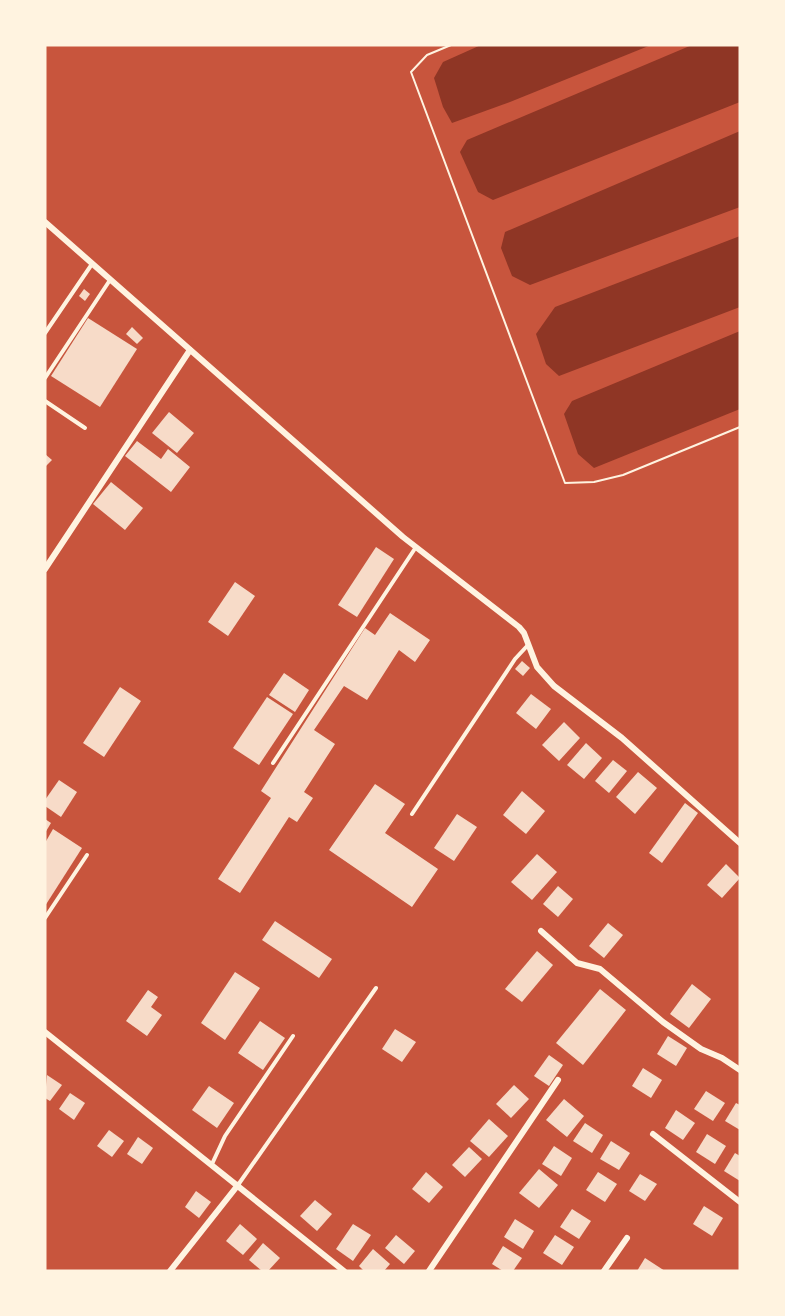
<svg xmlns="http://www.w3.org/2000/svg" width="785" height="1316" viewBox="0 0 785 1316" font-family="'DejaVu Sans',sans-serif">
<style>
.water{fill:#8f3625}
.building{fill:#f7dbc8}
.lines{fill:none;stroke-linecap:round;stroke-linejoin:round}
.path{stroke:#fff3e0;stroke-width:2}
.service{stroke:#fff3e0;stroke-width:4}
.minor{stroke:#fff3e0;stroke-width:6}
</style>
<rect width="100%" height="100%" fill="#c8553d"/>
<!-- water -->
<g class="water">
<polygon points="481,45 651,45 510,102 452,123 443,107 434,78 443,62"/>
<polygon points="692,45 740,45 740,102 493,200 478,192 460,152 467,140"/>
<polygon points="740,131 740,207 530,285 512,276 501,248 505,232"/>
<polygon points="740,236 740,307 559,376 546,364 536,334 555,307"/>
<polygon points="740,331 740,409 594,468 578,454 564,414 572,401"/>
</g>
<!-- building -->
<g class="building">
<polygon points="84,289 90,294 85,301 79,296"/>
<polygon points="88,318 137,349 100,407 51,376"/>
<polygon points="132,327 143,338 137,344 126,334"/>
<polygon points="169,412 194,433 177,453 152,433"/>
<polygon points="137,441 161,459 168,449 190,467 171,492 125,456"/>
<polygon points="45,454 52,460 45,467"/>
<polygon points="111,482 143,508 125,530 93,504"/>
<polygon points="376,547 394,559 357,617 338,605"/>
<polygon points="235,582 255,596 228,636 208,622"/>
<polygon points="390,613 430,640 415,662 399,650 367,700 344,686 314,730 335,744 304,792 313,798 297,822 289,817 240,893 218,879 271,798 261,791 365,628 375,635"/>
<polygon points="522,661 530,668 523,676 515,669"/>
<polygon points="284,673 309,690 295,712 269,695"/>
<polygon points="120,687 141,701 104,757 83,743"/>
<polygon points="531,694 551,709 536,729 516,713"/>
<polygon points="267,697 293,714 259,765 233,748"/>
<polygon points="564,722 580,738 559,761 542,745"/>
<polygon points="586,743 602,758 584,779 567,765"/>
<polygon points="613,760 627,771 609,793 595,781"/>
<polygon points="638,772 657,788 635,814 616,797"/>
<polygon points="59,780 77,792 61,817 45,806 45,800"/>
<polygon points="375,784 405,804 385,833 438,869 412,907 329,850"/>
<polygon points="522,791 545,811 526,834 503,815"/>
<polygon points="685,803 698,813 662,863 649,853"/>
<polygon points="457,814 477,827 454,861 434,848"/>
<polygon points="45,819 51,823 45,833"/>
<polygon points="53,829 82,848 45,906 45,843"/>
<polygon points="537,854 557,872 532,900 511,882"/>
<polygon points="726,864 740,878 722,898 707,885"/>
<polygon points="558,886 573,899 558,917 543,904"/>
<polygon points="275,921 332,959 319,978 262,940"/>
<polygon points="608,923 623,935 604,958 589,946"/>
<polygon points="537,951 553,965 522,1002 505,989"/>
<polygon points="235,972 260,988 225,1040 201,1023"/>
<polygon points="692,984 711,999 689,1028 670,1014"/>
<polygon points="600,989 626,1010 583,1065 556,1043"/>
<polygon points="148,990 158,997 151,1007 162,1015 147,1036 126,1021"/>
<polygon points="260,1021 285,1038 263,1070 238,1053"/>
<polygon points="395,1029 416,1042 402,1062 382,1049"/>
<polygon points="668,1036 687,1048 676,1066 657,1054"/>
<polygon points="549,1055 563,1065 549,1086 534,1076"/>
<polygon points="643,1068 662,1080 651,1098 632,1086"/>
<polygon points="47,1075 62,1085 50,1101 45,1098"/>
<polygon points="514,1085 529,1099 511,1118 496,1104"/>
<polygon points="209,1086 234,1103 217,1128 192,1110"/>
<polygon points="706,1091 725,1103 713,1121 694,1109"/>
<polygon points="70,1093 85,1103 74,1120 59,1109"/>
<polygon points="564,1099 584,1116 567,1137 546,1120"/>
<polygon points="736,1103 740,1105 740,1130 725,1121"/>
<polygon points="676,1110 695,1123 683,1140 665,1128"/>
<polygon points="489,1119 508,1136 489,1157 470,1141"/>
<polygon points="585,1123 603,1135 592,1153 573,1141"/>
<polygon points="109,1130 124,1141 112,1157 97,1146"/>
<polygon points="707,1134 726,1146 715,1164 696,1152"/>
<polygon points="138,1137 153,1148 142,1164 127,1154"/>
<polygon points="611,1141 630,1153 619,1170 600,1159"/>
<polygon points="554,1146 572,1158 561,1176 542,1164"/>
<polygon points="469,1147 482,1159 465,1177 452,1165"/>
<polygon points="735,1153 740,1156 740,1181 724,1171"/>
<polygon points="539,1169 558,1185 539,1208 519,1193"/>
<polygon points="426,1172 443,1187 429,1203 412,1189"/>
<polygon points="598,1172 617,1184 605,1202 586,1190"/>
<polygon points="640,1174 657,1184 645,1201 629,1191"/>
<polygon points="196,1191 211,1202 199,1218 185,1207"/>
<polygon points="315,1200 332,1214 317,1231 300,1216"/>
<polygon points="704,1206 723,1218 712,1236 693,1224"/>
<polygon points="572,1209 591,1221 579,1239 560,1227"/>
<polygon points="515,1219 534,1231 523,1249 504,1237"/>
<polygon points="240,1224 257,1239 243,1255 226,1241"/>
<polygon points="353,1224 371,1235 353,1261 336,1249"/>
<polygon points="396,1235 415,1251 404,1264 385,1248"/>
<polygon points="555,1235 574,1247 562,1265 543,1253"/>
<polygon points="263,1243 280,1258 268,1271 262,1271 249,1260"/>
<polygon points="503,1246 522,1258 513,1271 503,1271 492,1264"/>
<polygon points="373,1249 390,1264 384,1271 364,1271 359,1266"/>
<polygon points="645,1258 665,1271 637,1271"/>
</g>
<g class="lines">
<!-- path -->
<polyline class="path" points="451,45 427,55 411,72 565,483 594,482 623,475 740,427"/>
<!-- service -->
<g class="service">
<polyline points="45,333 92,264"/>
<polyline points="45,378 110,280"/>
<polyline points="45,401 85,428"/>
<polyline points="273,763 416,547"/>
<polyline points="412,814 515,659 528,645"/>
<polyline points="45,918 87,855"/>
<polyline points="212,1164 225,1136 293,1036"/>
<polyline points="238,1185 376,988"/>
</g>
<!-- minor -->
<g class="minor">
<polyline points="45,222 403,537 519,627 524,633 537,667 554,686 622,738 740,843"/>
<polyline points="45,569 190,350"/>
<polyline points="541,931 577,963 600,969 663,1022 701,1049 722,1058 740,1070"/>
<polyline points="45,1032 344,1271"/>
<polyline points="653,1134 740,1202"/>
<polyline points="170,1271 238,1185"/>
<polyline points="429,1271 558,1080"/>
<polyline points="604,1271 627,1238"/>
</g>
</g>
<!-- border -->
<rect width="785" height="1316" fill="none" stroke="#fff3e0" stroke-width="93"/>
</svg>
